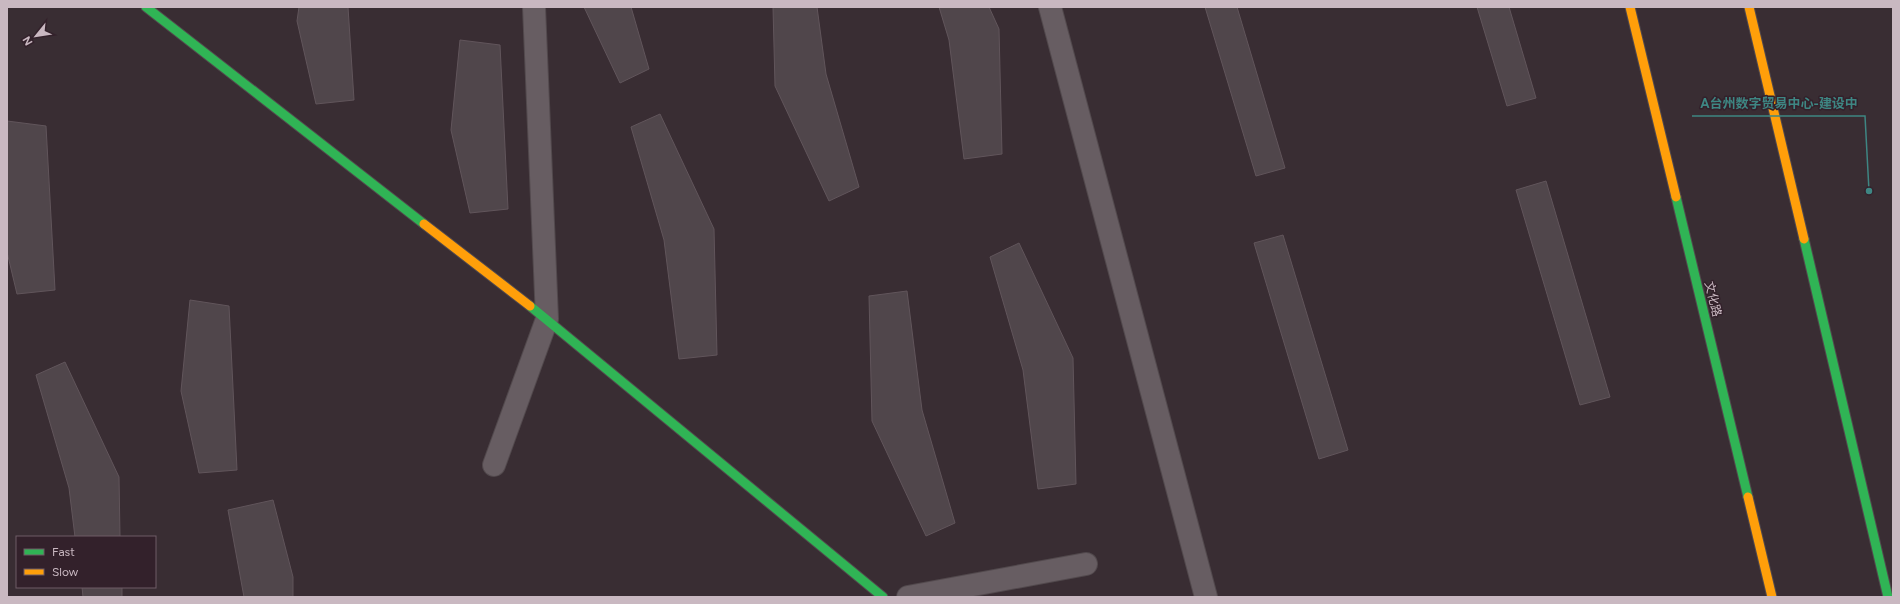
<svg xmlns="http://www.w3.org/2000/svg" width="1900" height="604" viewBox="0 0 1900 604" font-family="Figtree,'Noto Sans SC',sans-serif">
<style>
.building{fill:#50464b;stroke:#61555b}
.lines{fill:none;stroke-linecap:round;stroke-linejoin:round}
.street-casing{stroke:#52494d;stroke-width:24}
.fast-casing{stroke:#52494d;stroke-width:11}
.slow-casing{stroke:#52494d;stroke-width:11}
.street{stroke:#675d62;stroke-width:22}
.fast{stroke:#30b455;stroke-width:9}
.slow{stroke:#ff9f0a;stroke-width:9}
.labels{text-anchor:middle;stroke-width:3;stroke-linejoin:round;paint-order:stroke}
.street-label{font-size:12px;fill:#c9b8c1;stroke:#33212b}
.leader{fill:none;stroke:#3e8683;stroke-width:1.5}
.callout-dot{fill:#3e8683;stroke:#33212b;stroke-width:1.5}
.callout-label{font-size:13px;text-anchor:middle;font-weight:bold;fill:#3e8683;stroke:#33212b;stroke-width:3;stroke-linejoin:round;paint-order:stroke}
</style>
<rect width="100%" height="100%" fill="#392d33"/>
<!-- building -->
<g class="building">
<polygon points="299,7 348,7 354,100 316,104 297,21"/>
<polygon points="584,7 631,7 649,69 620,83"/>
<polygon points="773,7 817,7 826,74 859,187 829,201 775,86"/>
<polygon points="939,7 989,7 999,29 1002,154 964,159 949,40"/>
<polygon points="1205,7 1237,7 1285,168 1256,176"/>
<polygon points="1477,7 1509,7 1536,98 1507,106"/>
<polygon points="460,40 500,45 508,209 470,213 451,130"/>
<polygon points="660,114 714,229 717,355 679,359 664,240 631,127"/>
<polygon points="7,121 46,126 55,290 17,294 7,252"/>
<polygon points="1546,181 1610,397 1580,405 1516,190"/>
<polygon points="1283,235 1348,450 1319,459 1254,243"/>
<polygon points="1019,243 1073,358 1076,484 1038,489 1023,370 990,257"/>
<polygon points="907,291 922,410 955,523 926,536 872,421 869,296"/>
<polygon points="190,300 229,306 237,470 199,473 181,391"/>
<polygon points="65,362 119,477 120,537 75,537 69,488 36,375"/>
<polygon points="273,500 293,577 293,597 244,597 228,510"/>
<polygon points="82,587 122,587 122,597 83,597"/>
</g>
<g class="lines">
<!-- street casing -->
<g class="street-casing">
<g id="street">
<polyline points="1050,7 1206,597"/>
<polyline points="494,465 547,319 534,7"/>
<polyline points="908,597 1086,564"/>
</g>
</g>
<!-- fast casing -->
<g class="fast-casing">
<g id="fast">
<polyline points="146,7 424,224"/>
<polyline points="1676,197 1748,497"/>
<polyline points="1804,239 1888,597"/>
<polyline points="530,306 883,597"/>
</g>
</g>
<!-- slow casing -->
<g class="slow-casing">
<g id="slow">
<polyline points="1630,7 1676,197"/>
<polyline points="1749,7 1804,239"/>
<polyline points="424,224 530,306"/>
<polyline points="1748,497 1772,597"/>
</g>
</g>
<!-- street -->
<use href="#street" class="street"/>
<!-- fast -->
<use href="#fast" class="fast"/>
<!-- slow -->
<use href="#slow" class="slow"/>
</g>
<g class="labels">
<!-- street labels -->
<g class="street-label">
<text transform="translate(1713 299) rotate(76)" y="4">文化路</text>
</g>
</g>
<!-- callouts -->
<path class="leader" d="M1869 191L1865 116H1692"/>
<circle class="callout-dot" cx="1869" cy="191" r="4"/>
<g class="callout-label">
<text x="1779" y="108">A台州数字贸易中心-建设中</text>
</g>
<!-- border -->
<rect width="1900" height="604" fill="none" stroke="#c9b8c1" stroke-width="16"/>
<!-- legend -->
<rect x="16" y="536" width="140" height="52" fill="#33212b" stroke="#6f5d67"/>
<rect x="24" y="549" width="20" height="6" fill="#30b455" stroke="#6f5d67"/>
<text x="52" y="556" font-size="12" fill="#c9b8c1">Fast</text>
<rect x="24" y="569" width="20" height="6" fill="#ff9f0a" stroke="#6f5d67"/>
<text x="52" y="576" font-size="12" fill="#c9b8c1">Slow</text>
<!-- north arrow -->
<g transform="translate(36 36) rotate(240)" stroke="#33212b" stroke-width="3" paint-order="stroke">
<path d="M0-3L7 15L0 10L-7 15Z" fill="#c9b8c1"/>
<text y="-6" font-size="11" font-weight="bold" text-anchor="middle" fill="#c9b8c1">N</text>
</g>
</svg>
